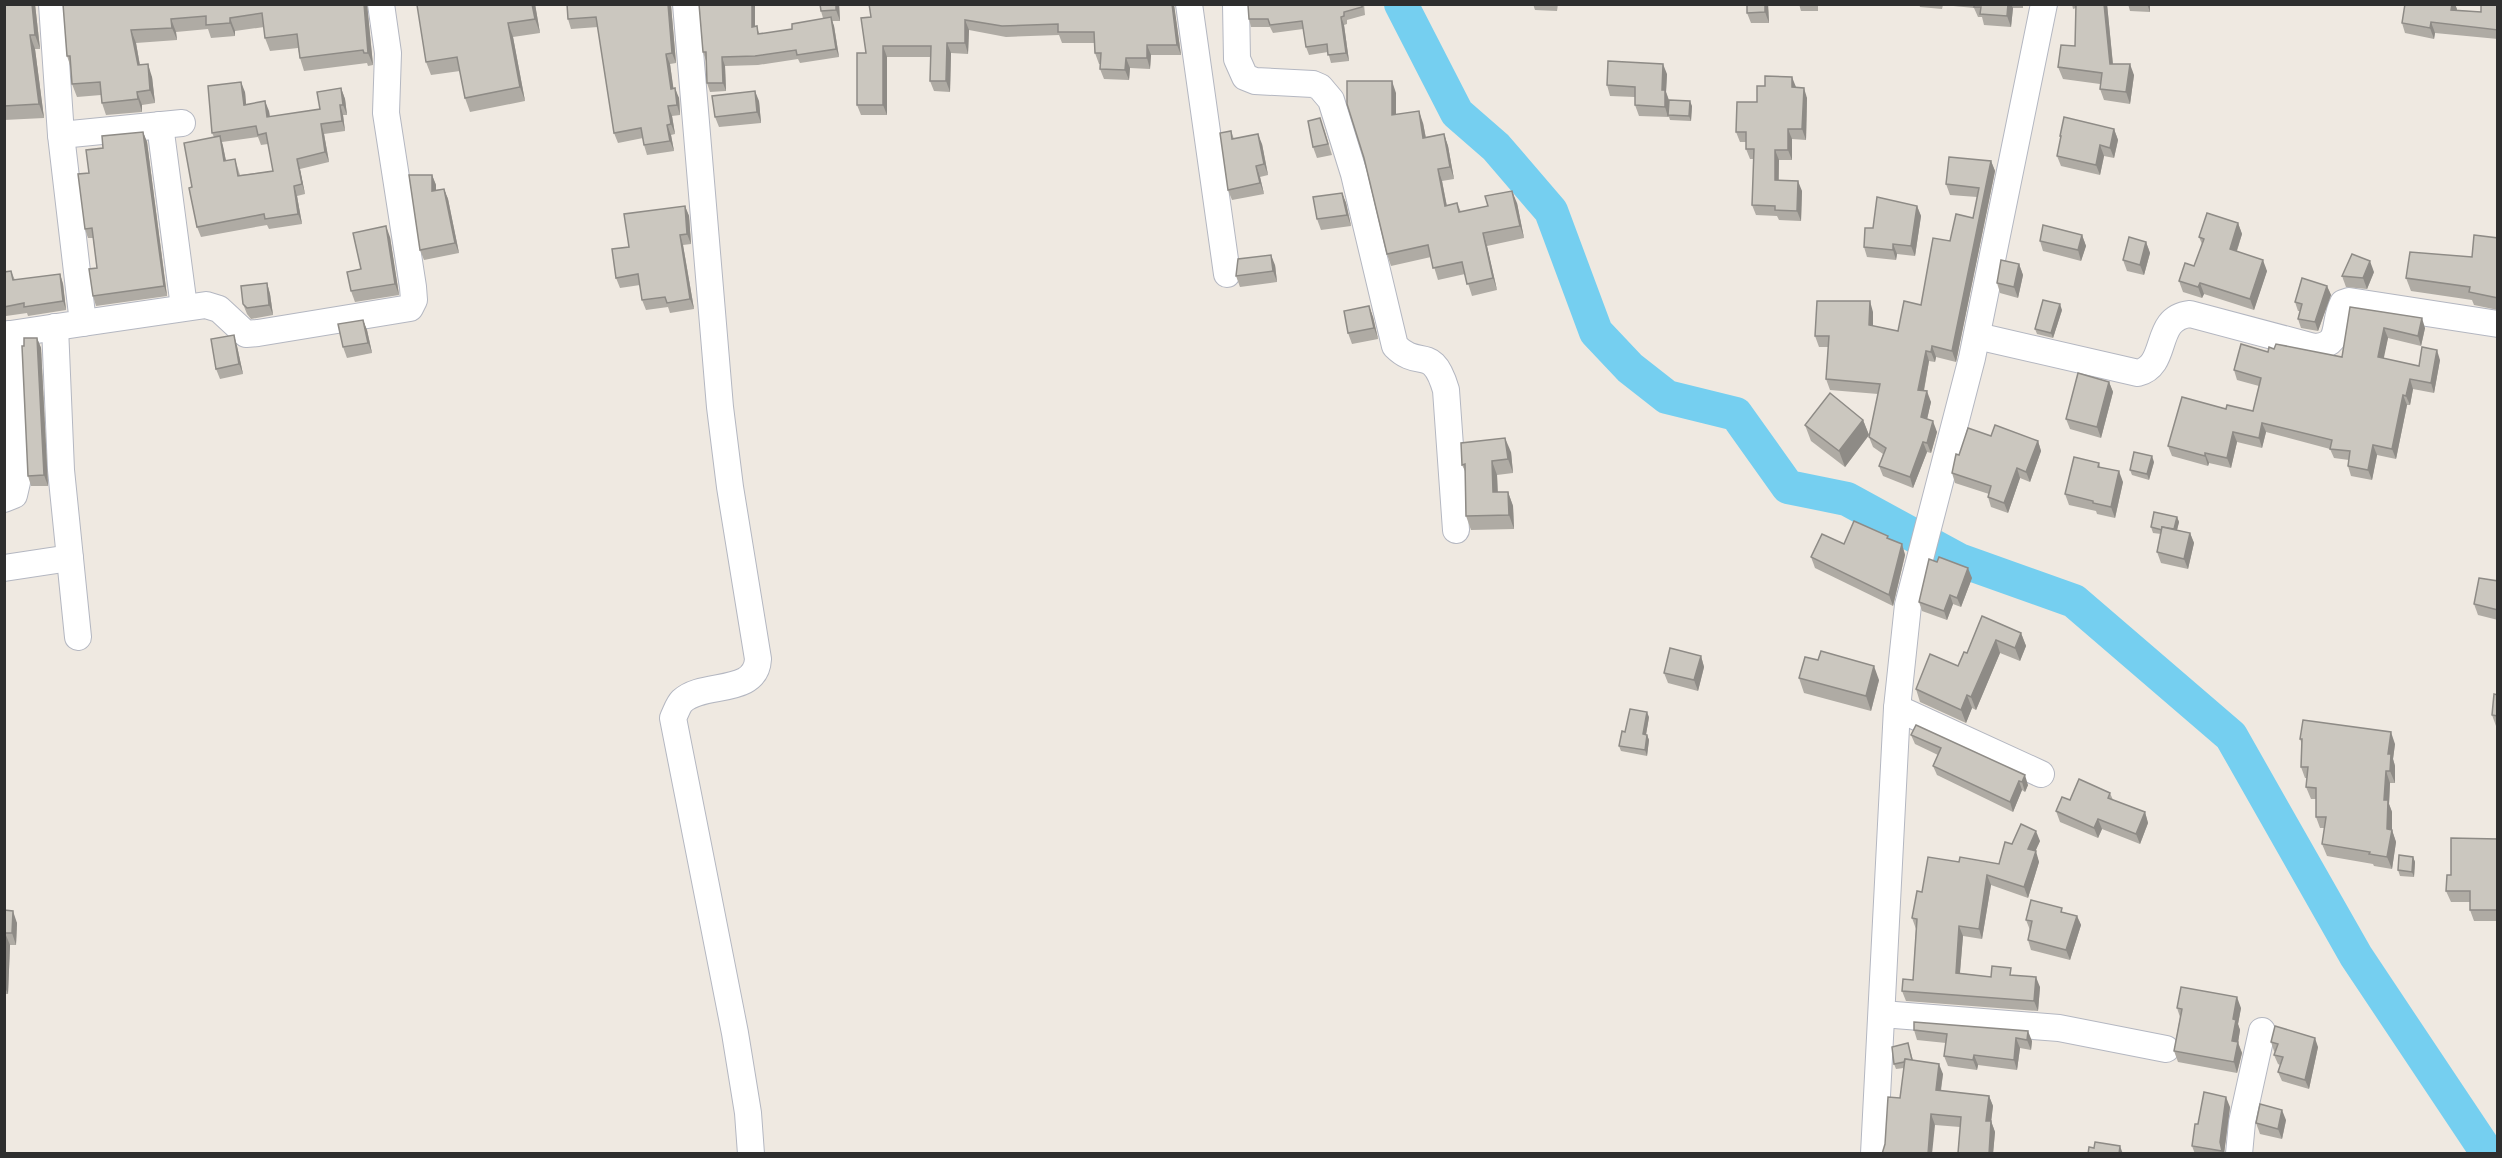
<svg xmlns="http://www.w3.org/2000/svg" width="2502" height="1158" viewBox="0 0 2502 1158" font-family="'Varela Round',sans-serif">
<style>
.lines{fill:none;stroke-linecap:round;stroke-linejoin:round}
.river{stroke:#75cff0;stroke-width:34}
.minor-casing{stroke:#b4b7c1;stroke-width:28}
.minor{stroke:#fff;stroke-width:26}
.wall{fill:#afaba4;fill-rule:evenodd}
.shaded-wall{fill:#8e8b86}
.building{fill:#cbc7bf;stroke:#8e8b86;stroke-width:1.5}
</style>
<rect width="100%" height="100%" fill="#efe9e1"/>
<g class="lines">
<!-- river -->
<polyline class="river" points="1401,4 1457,113 1496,147 1551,211 1596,332 1630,368 1667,397 1736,414 1788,487 1847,499 1959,560 2074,601 2231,736 2356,956 2488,1154"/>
<!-- minor casing -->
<g class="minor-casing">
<g id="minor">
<path d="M686,4l34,403 10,80 28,172c-2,37 -55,22 -76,42 -4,4 -6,11 -9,17l62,315 13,80 3,41"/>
<polyline points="1189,4 1227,274"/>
<path d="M1236,4l1,55 8,18 10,4 58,3 7,3 11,13 23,74 41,172c25,25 37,-3 51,44l10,140"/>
<polyline points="160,125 184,307"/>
<polyline points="61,135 182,123"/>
<polyline points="83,323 206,305 219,309 246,334 258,333 410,308 414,300 413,287 386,113 388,53 381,4"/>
<polyline points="55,327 61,470 78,637"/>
<polyline points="4,335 83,323 61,135 52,4"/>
<path d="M1977,336l161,37c32,-8 14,-55 52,-59l124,33c29,-2 18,-22 29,-44l6,-2 149,23"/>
<polyline points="4,499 14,495 17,482 10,334"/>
<polyline points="4,568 70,558"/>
<polyline points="1897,708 2041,774"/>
<polyline points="1882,1014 2059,1028 2166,1049"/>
<polyline points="1874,1154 1897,708 1908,605 1972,358 2044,4"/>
<polyline points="2239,1154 2242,1122 2262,1031"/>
</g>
</g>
<!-- minor -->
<use href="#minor" class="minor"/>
</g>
<!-- wall -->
<g class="wall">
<polygon points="4,4 35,4 40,49 35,49 44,118 4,120"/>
<polygon points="63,4 367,4 373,65 368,66 367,63 304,71 300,58 298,48 270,51 265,38 264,27 235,31 235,36 211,38 208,29 176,32 177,40 136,43 140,65 152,77 155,103 142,105 142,112 106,115 102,103 101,95 77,97 72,84 71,68 67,56"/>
<polygon points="535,4 540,33 513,37 525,101 470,112 465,98 460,71 431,75 426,62"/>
<polygon points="567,4 671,4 676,63 670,64 673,88 679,98 680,115 672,116 675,134 671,135 674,151 647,155 644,145 643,138 618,143 614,133 598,27 571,29 568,19"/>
<polygon points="839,4 840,21 832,21 834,26 839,57 800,63 798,59 758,65 725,66 726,91 710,92 707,83 706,61 703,52 755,26 760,34 792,29 823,18 821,11"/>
<polygon points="1364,4 1365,15 1347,20 1347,24 1344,25 1349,61 1331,63 1328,52 1309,55 1306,47 1303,29 1273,33 1270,27 1251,27 1249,19"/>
<polygon points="1533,4 1558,4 1557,11 1535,10"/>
<polygon points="1768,4 1769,23 1751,23 1747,13"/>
<polygon points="1799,4 1818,4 1818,11 1801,11"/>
<polygon points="1919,4 2023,4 2023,8 2013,8 2011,27 1984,25 1982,17 1978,17 1974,8 1943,5 1942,9 1920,7"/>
<polygon points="2072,4 2107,4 2113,64 2134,75 2130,104 2104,100 2100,89 2100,84 2063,79 2058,67 2075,46 2076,8 2073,9"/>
<polygon points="2128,4 2150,4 2150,12 2130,11"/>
<polygon points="2498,4 2498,39 2435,33 2434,39 2405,33 2402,23 2457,9 2456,10 2481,12"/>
<polygon points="1174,6 1181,55 1151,55 1150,69 1130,68 1129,80 1104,79 1100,69 1100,64 1099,64 1095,53 1095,43 1062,43 1059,35 1006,37 969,30 968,54 951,53 950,92 934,91 930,81 930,57 887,57 887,115 861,115 857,105 866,53 861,18"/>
<polygon points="1667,74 1666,92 1669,100 1692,106 1691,121 1670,120 1669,117 1639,116 1635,105 1635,97 1610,96 1607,85"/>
<polygon points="1796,87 1807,98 1806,140 1792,139 1792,160 1779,160 1779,180 1802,191 1801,221 1779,220 1777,216 1756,215 1752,205 1754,159 1750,159 1746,149 1746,142 1740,142 1736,132 1757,102"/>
<path d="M341,88l4,11 2,16h-4l2,16 -21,3 5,28 -29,7 5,25 -8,2 5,28 -33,5 -2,-4 -66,12 -4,-10 -5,-40 22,-50 -2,-4 33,-41 1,12 23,7 1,6 50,-8zM258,137l3,8 7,-1 5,27 -33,4 -5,-16 -9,2 -4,-19z"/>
<polygon points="1396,93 1396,115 1423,123 1426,138 1444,134 1448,146 1454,179 1442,181 1447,206 1457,203 1461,212 1517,203 1524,238 1487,246 1497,290 1472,296 1465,274 1438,280 1431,257 1391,266 1387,254"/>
<polygon points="759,101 761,123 719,127 715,117"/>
<polygon points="1324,129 1332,155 1317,158 1313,147"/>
<polygon points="2114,129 2118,140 2114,158 2104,156 2100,175 2061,166 2057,156 2061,139 2060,136"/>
<polygon points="1231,131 1234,139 1262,144 1268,175 1260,177 1264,194 1232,200 1228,190"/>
<polygon points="143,132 147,142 167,296 96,306 93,296 97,268 93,238 88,238 85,229 89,173 103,148"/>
<polygon points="1991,161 1995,171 1956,362 1936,357 1935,362 1929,361 1924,391 1931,402 1927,419 1937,432 1931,453 1927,452 1913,488 1883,476 1879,466 1883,454 1873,447 1869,437 1878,394 1830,390 1826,379 1828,347 1819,347 1815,336 1873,312 1873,326 1898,331 1921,305 1950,241 1973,218 1977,197 1950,195 1946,184"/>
<polygon points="432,175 436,185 436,190 444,189 448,199 459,253 424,260 420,250"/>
<polygon points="1342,193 1346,203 1351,226 1321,230 1317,219"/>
<polygon points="685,206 689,216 691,244 683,245 694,309 670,313 668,307 646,310 642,300 640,285 620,288 616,278 629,247"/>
<polygon points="1917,206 1921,216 1915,256 1897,254 1896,260 1867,257 1864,247 1873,228"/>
<polygon points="2238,223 2242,234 2237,251 2267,271 2254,310 2204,294 2202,298 2183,292 2179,281 2194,266 2202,244 2199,237"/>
<polygon points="2082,235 2086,246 2081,261 2043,251 2040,241"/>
<polygon points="390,237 399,295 355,302 351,291"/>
<polygon points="2498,238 2498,310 2474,305 2472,300 2411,291 2406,278 2472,257"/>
<polygon points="2146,242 2150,253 2144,275 2127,271 2123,260"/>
<polygon points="2019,264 2023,275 2018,298 2000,293 1997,283"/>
<polygon points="1275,265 1277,282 1240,287 1236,276"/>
<polygon points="11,271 15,280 60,274 63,284 66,310 28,316 27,313 6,316 4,313 4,272"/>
<polygon points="2374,272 2367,289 2346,287 2342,276"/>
<polygon points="267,283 270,294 273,315 251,319 247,314 243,304"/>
<polygon points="2327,286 2331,295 2318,331 2301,328 2298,319 2300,311 2298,311 2295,302"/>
<polygon points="1369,306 1373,317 1378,339 1352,344 1348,333"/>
<polygon points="2350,307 2425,328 2421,346 2388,338 2383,358 2419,366 2440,360 2434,393 2413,389 2410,405 2407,405 2396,459 2377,455 2372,480 2351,476 2348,466 2349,460 2334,458 2330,449 2266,432 2262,448 2237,442 2231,468 2209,463 2208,466 2172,456 2168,446 2226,409 2253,411 2259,386 2237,380 2234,370 2268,352 2274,349 2342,357"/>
<polygon points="2062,310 2053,338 2037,334 2035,329"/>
<polygon points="363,320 367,330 372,353 347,358 343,347"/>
<polygon points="37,338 41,348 48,486 31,486 28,476 24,346"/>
<polygon points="237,346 243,374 220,379 216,369"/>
<polygon points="2109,382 2113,392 2101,438 2070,429 2066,419"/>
<polygon points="1863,420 1869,435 1845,467 1811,441 1805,425"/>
<polygon points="1991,436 2038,441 2041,451 2030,482 2020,478 2008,513 1991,507 1988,497 1989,494 1955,483 1952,473 1959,455"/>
<polygon points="1511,452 1513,473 1497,475 1498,492 1508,492 1513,506 1514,529 1471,530 1466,516 1465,471 1462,465"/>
<polygon points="2154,462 2149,480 2132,475 2130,470"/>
<polygon points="2099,463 2100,467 2123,482 2115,518 2097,514 2096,511 2069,505 2065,494"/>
<polygon points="2177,517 2179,522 2177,530 2190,533 2194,543 2188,569 2161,563 2157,552 2161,534 2153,533 2151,527"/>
<polygon points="1890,539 1902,544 1905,555 1893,606 1815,568 1811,557 1844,544"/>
<polygon points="1972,578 1961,607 1953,604 1947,620 1922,611 1919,602"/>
<polygon points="2498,581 2498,620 2478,615 2474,604"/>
<polygon points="1982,616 2021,633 2026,646 2020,661 2000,653 1976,710 1972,708 1966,723 1920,702 1916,689 1958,666 1967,653"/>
<polygon points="1701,656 1704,667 1698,691 1668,683 1664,673"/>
<polygon points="1818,660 1879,680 1871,711 1804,693 1799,678"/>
<polygon points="2498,695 2498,727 2496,726 2492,715"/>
<polygon points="1649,717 1646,735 1647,735 1649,740 1647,756 1621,751 1619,746 1625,732"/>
<polygon points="1911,735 2028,785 2025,792 2022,790 2013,812 1937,775 1933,766 1938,755 1915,744"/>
<polygon points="2300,739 2395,744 2393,759 2395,766 2395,783 2390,783 2389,804 2392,812 2392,830 2396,842 2392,869 2374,866 2373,864 2327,856 2322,844 2325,828 2320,828 2316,817 2316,799 2311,799 2306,787 2307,778 2305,778 2301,767 2302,744"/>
<polygon points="2110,793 2113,800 2145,812 2148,823 2140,844 2102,829 2098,838 2060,822 2056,811 2070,800"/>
<polygon points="2498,839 2498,921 2474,921 2470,910 2470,902 2451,902 2446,891 2451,875"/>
<polygon points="2040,841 2035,851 2039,862 2028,898 1991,885 1982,939 1963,936 1960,973 1991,977 2013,975 2040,987 2038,1011 1906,1001 1902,991 1913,980 1916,929 1912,918 1922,892 1959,862 1999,864 2012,844"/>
<polygon points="2413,857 2415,862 2414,877 2400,876 2398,870"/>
<polygon points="4,908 5,910 17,923 16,945 10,945 8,994 4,994"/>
<polygon points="2063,912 2077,916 2081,925 2070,960 2031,950 2028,940 2030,930 2026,920"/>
<polygon points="2177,1008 2241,1008 2238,1024 2240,1030 2238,1042 2242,1053 2237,1073 2178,1062 2174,1051 2180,1017"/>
<polygon points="1914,1022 2032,1041 2031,1050 2020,1048 2017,1070 1978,1065 1977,1070 1948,1066 1944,1056 1946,1043 1917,1040 1914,1030"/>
<polygon points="2271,1042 2318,1047 2309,1089 2282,1081 2278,1072 2280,1065 2278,1064 2274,1055 2275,1052 2274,1051"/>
<polygon points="1908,1043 1913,1060 1943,1074 1941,1091 1989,1096 1993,1106 1991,1121 1995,1132 1993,1154 1958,1154 1960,1127 1935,1125 1900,1098 1904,1068 1896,1069 1894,1064"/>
<polygon points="2230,1107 2224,1154 2195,1154 2192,1146 2198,1124"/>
<polygon points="2286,1120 2282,1139 2260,1134 2256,1123"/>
</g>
<!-- shaded-wall -->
<g class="shaded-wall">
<polygon points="32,4 35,4 40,49 35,35"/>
<polygon points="364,4 367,4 373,65 368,53"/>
<polygon points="532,4 535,4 540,33 535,19"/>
<polygon points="668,4 671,4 671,6 676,63 672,53"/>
<polygon points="752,4 755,4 755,35 752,27"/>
<polygon points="836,4 839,4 840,21 836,10"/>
<polygon points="1172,4 1174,4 1181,55 1177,45"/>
<polygon points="1765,4 1768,4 1769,23 1765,12"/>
<polygon points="2008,4 2011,4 2013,8 2011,27 2007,16"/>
<polygon points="2104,4 2107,4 2114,76 2110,64"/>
<polygon points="2147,4 2150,4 2150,12"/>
<polygon points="2452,4 2455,4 2457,9 2455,20 2451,10"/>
<polygon points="831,17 834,26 839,57 836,49"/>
<polygon points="1341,17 1344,25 1349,61 1346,53"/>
<polygon points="230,18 235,31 235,36 230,23"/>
<polygon points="171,19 176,32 177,40 172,28"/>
<polygon points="965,20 969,30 968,54 965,43"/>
<polygon points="2431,22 2435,33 2434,39 2430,28"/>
<polygon points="508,23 513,37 525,101 520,87"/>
<polygon points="131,30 136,43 142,78 138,65"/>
<polygon points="30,35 35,49 44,118 39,104"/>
<polygon points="947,43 951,53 950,92 946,81"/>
<polygon points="1147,45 1151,55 1150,69 1147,58"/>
<polygon points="883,46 887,57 887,115 883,105"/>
<polygon points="666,54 670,64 675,99 671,89"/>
<polygon points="722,57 725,66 726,91 723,83"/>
<polygon points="1126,58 1130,68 1129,80 1125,70"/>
<polygon points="148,64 152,77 155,103 150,90"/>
<polygon points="1663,64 1667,74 1666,92 1669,101 1668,117 1665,107 1662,90"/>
<polygon points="2130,64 2134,75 2130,104 2126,92"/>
<polygon points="1792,77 1796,87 1792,87"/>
<polygon points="1392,81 1396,93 1396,127 1392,115"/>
<polygon points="241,82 245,92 247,115 244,105"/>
<polygon points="341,88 345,99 347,115 343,105"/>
<polygon points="675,88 679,98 680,115 677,105"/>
<polygon points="1804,88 1807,98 1806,140 1802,129"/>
<polygon points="755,91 759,101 761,123 757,112"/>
<polygon points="137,92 142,105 142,112 138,99"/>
<polygon points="265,101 269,111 271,127 267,117"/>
<polygon points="1690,101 1692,106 1691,121 1689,116"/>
<polygon points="340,105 343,115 345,131 342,121"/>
<polygon points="668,106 672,116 675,134 671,124"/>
<polygon points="1419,111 1423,123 1428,150 1423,138"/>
<polygon points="321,124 324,134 329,162 325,152"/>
<polygon points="667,125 671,135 674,151 670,141"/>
<polygon points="1788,129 1792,139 1792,160 1788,150"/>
<polygon points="2114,129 2118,140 2114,158 2110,148"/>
<polygon points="143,132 147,142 167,296 164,286"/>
<polygon points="1258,134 1262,144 1268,175 1264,164"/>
<polygon points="1444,134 1448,146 1454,179 1450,167"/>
<polygon points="220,136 223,146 228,171 224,161"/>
<polygon points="2100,145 2104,156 2100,175 2096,165"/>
<polygon points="1775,150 1779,160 1778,190 1775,180"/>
<polygon points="297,159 300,169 305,194 302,184"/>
<polygon points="1991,161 1995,171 1956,362 1952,351"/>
<polygon points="1256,166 1260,177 1264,194 1260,183"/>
<polygon points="1438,169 1442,181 1449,218 1445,206"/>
<polygon points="432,175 436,185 436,201 432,191"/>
<polygon points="1798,181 1802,191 1801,221 1797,211"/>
<polygon points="294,186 297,196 302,224 298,214"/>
<polygon points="444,189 448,199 459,253 455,243"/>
<polygon points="1512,191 1517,203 1524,238 1520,226"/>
<polygon points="1342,193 1346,203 1351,226 1347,215"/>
<polygon points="685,206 689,216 691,244 687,234"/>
<polygon points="1917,206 1921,216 1915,256 1911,246"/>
<polygon points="2238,223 2242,234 2234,259 2230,249"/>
<polygon points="386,226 390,237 399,295 395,284"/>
<polygon points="1483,233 1487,246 1497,290 1493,278"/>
<polygon points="680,235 683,245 694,309 690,299"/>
<polygon points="2082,235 2086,246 2081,261 2078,250"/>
<polygon points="2146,242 2150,253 2144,275 2140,265"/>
<polygon points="1893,244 1897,254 1896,260 1893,250"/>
<polygon points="1271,255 1275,265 1277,282 1273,271"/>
<polygon points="2263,260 2267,271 2254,310 2250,299"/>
<polygon points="2370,261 2374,272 2367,289 2363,278"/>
<polygon points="2019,264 2023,275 2018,298 2014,287"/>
<polygon points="60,274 63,284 66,310 63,301"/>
<polygon points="267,283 270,294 273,315 269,305"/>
<polygon points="2200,283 2204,294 2202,298 2198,287"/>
<polygon points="2327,286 2331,295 2318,331 2315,322"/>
<polygon points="1870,301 1873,312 1873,336 1869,325"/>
<polygon points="2060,304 2062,310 2053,338 2051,333"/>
<polygon points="1369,306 1373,317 1378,339 1374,328"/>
<polygon points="2422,318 2425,328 2421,346 2418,336"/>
<polygon points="363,320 367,330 372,353 368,343"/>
<polygon points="2384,328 2388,338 2382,367 2378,357"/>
<polygon points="234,335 237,346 243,374 239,364"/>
<polygon points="37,338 41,348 48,486 44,475"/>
<polygon points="1932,346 1936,357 1935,362 1931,352"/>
<polygon points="2437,350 2440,360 2434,393 2431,383"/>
<polygon points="1926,351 1929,361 1922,400 1918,390"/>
<polygon points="2410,379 2413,389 2410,405 2406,396"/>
<polygon points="2109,382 2113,392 2101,438 2097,427"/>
<polygon points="1927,391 1931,402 1925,428 1921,417"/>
<polygon points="2403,395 2407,405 2396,459 2392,449"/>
<polygon points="1863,420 1869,435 1845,467 1839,451"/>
<polygon points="1933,421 1937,432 1931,453 1927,443"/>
<polygon points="2262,423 2266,432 2262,448 2259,438"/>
<polygon points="2233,432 2237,442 2231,468 2227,458"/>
<polygon points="1505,438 1511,452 1513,473 1508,459"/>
<polygon points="2038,441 2041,451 2030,482 2026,472"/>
<polygon points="1923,442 1927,452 1913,488 1910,477"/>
<polygon points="2373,445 2377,455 2372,480 2368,470"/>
<polygon points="2205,453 2209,463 2208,466 2205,456"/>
<polygon points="2152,456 2154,462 2149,480 2147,474"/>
<polygon points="1492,461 1497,475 1498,506 1493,492"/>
<polygon points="2017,468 2020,478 2008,513 2004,503"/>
<polygon points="2119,471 2123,482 2115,518 2111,507"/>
<polygon points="1508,492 1513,506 1514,529 1509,515"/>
<polygon points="2177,517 2179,522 2175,538 2173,532"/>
<polygon points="2190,533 2194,543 2188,569 2184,559"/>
<polygon points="1902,544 1905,555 1893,606 1889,595"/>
<polygon points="1968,568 1972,578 1961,607 1957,598"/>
<polygon points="1950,595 1953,604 1947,620 1944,611"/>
<polygon points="2021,633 2026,646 2020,661 2015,648"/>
<polygon points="1996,640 2000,653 1976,710 1971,697"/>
<polygon points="1701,656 1704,667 1698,691 1694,680"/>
<polygon points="1874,666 1879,680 1871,711 1866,696"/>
<polygon points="1967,695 1972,708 1966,723 1961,710"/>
<polygon points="1647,712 1649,717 1645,740 1643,734"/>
<polygon points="2391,732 2395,744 2393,759 2395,766 2395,783 2390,771 2388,754"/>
<polygon points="1647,735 1649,740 1647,756 1645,750"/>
<polygon points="2386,771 2390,783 2389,804 2392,812 2392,830 2396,842 2392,869 2387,857 2387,829 2384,800"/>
<polygon points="2025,775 2028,785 2025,792 2022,782"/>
<polygon points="2019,781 2022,790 2013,812 2010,802"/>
<polygon points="2145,812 2148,823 2140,844 2136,834"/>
<polygon points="2098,819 2102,829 2098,838 2094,828"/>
<polygon points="2036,831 2040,841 2032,859 2028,849"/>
<polygon points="2036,851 2039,862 2028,898 2024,887"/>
<polygon points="2413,857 2415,862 2414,877 2412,872"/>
<polygon points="1987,875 1991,885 1982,939 1979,929"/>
<polygon points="13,911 17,923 16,945 12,933"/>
<polygon points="2077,916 2081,925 2070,960 2066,950"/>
<polygon points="1959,926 1963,936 1959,983 1956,973"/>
<polygon points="5,933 10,945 8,994 4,985"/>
<polygon points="2036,977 2040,987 2038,1011 2034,1001"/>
<polygon points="2237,997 2241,1008 2238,1024 2240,1030 2238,1043 2242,1053 2237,1073 2234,1062 2232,1041 2233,1019"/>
<polygon points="2028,1031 2032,1041 2031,1050 2027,1040"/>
<polygon points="2016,1038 2020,1048 2017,1070 2014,1060"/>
<polygon points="2315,1038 2318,1047 2309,1089 2305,1080"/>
<polygon points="1974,1055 1978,1065 1977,1070 1973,1060"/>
<polygon points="1939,1064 1943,1074 1939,1101 1936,1090"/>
<polygon points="1989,1096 1993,1106 1990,1131 1986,1121"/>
<polygon points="2226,1097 2230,1107 2224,1154 2223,1154 2220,1142"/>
<polygon points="2282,1110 2286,1120 2282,1139 2278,1129"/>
<polygon points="1931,1114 1935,1125 1932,1154 1928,1154"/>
<polygon points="1991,1121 1995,1132 1993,1154 1989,1154"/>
<polygon points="2120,1146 2123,1154 2119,1154"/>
</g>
<!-- building -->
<g class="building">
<polygon points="4,4 32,4 35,35 30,35 39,104 4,106"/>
<polygon points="63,4 364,4 368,53 364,53 363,50 300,58 297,34 265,38 262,13 230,18 230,23 206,25 206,16 171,19 172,28 131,30 138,65 148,64 150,90 137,92 138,99 102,103 100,82 72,84 70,56 67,56"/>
<polygon points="532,4 535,19 508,23 520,87 465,98 457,57 426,62 417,5"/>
<polygon points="567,4 668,4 672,53 666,54 671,89 675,88 677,105 668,106 671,124 667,125 670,141 644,145 641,128 614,133 596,17 568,19"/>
<polygon points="699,4 752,4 752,27 757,26 758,34 792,29 792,24 831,17 836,49 797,55 796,50 755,56 722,57 723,83 707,83 706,52 703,52"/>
<polygon points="820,4 836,4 836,10 821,11"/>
<polygon points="869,4 1172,4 1177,45 1147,45 1147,58 1126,58 1125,70 1100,69 1101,53 1095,53 1094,32 1058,32 1058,24 1002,26 965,20 965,43 947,43 946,81 930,81 931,46 883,46 883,105 857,105 857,53 866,53 861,18 871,17"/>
<polygon points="1362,4 1362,7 1344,12 1344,16 1341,17 1346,53 1328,55 1327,44 1306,47 1302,21 1270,25 1268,19 1249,19 1248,5 1250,4"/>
<polygon points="1747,4 1765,4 1765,12 1747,13"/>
<polygon points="1974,4 2008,4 2007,16 1980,14 1981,7 1974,7"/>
<polygon points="2076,4 2104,4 2110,64 2130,64 2126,92 2100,89 2102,73 2058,67 2061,45 2075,46"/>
<polygon points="2405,4 2452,4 2451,10 2481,12 2481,4 2498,4 2498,30 2431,22 2430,28 2402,23"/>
<polygon points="1608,61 1663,64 1662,90 1665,90 1665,107 1635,105 1635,87 1607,85"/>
<polygon points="1765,76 1792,77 1792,87 1804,88 1802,129 1788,129 1788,150 1775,150 1775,180 1798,181 1797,211 1775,210 1775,206 1752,205 1754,149 1746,149 1746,132 1736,132 1737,102 1757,102 1757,86 1765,86"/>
<polygon points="1347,81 1392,81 1392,115 1419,111 1423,138 1444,134 1450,167 1438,169 1445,206 1457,203 1459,212 1488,206 1485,196 1512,191 1520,226 1483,233 1493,278 1467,284 1462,262 1433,268 1428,245 1387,254 1364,158 1347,104"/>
<polygon points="241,82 244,105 265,101 267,117 320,109 317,92 341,88 343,105 340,105 342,121 321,124 325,152 297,159 302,184 294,186 298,214 265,219 264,214 197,227 189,188 192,187 184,143 220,136 224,161 235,159 238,176 273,171 266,133 258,135 256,126 212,133 208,86"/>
<polygon points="755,91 757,112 715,117 712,96"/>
<polygon points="1669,100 1690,101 1689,116 1668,115"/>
<polygon points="2064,117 2114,129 2110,148 2100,145 2096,165 2057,156 2061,136 2060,136"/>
<polygon points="1320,118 1328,144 1313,147 1308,121"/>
<polygon points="1231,131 1232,139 1258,134 1264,164 1256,166 1260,183 1228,190 1220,133"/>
<polygon points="143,132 164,286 93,296 89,269 97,268 92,228 85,229 78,174 89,173 86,150 103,148 102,136"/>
<polygon points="1949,157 1991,161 1952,351 1932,346 1931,352 1926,351 1918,390 1927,391 1921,417 1933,421 1927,443 1923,442 1910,477 1879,466 1886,448 1869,437 1880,384 1826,379 1829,336 1815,336 1817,301 1870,301 1869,325 1898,331 1904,301 1921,305 1933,238 1950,241 1956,214 1973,218 1979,188 1946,184"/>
<polygon points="409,175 432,175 432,191 444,189 455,243 420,250"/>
<polygon points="1342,193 1347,215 1317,219 1313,197"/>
<polygon points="1877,197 1917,206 1911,246 1893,244 1893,250 1864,247 1865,228 1873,228"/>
<polygon points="685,206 687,234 680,235 690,299 667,303 665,297 642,300 638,274 616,278 612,249 629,247 624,214"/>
<polygon points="2207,213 2238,223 2230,249 2263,260 2250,299 2200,283 2198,287 2179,281 2185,263 2194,266 2204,239 2199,237"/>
<polygon points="2043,225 2082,235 2078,250 2040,241"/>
<polygon points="386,226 395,284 351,291 347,272 361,269 353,233"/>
<polygon points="2474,235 2498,238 2498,298 2469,292 2470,287 2406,278 2410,252 2472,257"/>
<polygon points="2129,237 2146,242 2140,265 2123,260"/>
<polygon points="2352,254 2370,261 2363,278 2342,276"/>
<polygon points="1271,255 1273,271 1236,276 1238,259"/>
<polygon points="2001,260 2019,264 2014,287 1997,283"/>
<polygon points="11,271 13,280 60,274 63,301 24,307 24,303 4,307 4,272"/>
<polygon points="2302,278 2327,286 2315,322 2298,319 2302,304 2295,302"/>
<polygon points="267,283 269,305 247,308 243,304 241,286"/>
<polygon points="2043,300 2060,304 2051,333 2035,329"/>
<polygon points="1369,306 1374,328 1348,333 1344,311"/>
<polygon points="2350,307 2422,318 2418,336 2384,328 2378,357 2419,366 2422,347 2437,350 2431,383 2410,379 2406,396 2403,395 2392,449 2373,445 2368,470 2348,466 2350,451 2330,449 2332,440 2262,423 2259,438 2233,432 2227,458 2205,453 2205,456 2168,446 2182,397 2226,409 2227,405 2253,411 2261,378 2234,370 2241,344 2268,352 2269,347 2274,349 2276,344 2342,357"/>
<polygon points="363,320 368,343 343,347 338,324"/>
<polygon points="234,335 239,364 216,369 211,339"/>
<polygon points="24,338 37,338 44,475 28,476 22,346 24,346"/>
<polygon points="2078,373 2109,382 2097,427 2066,419"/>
<polygon points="1830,393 1863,420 1839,451 1805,425"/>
<polygon points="1995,425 2038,441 2026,472 2017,468 2004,503 1988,497 1991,486 1952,473 1956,454 1959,455 1968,428 1991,436"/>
<polygon points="1505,438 1508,459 1492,461 1493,492 1508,492 1509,515 1466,516 1465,464 1462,465 1461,443"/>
<polygon points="2134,452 2152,456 2147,474 2130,470"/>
<polygon points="2074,457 2099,463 2098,467 2119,471 2111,507 2093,503 2093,501 2065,494"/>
<polygon points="2154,512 2177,517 2174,529 2162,527 2162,530 2151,527"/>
<polygon points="1854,521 1888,536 1887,538 1902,544 1889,595 1811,557 1822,534 1844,544"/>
<polygon points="2162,527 2190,533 2184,559 2157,552"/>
<polygon points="1939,557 1968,568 1957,598 1950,595 1944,611 1919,602 1929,559 1937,562"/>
<polygon points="2479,578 2498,581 2498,610 2474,604"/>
<polygon points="1982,616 2021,633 2015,648 1996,640 1971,697 1967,695 1961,710 1916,689 1930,654 1958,666 1964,652 1967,653"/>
<polygon points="1670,648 1701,656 1694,680 1664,673"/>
<polygon points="1821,651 1874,666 1866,696 1799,678 1805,657 1818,660"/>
<polygon points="2494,694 2498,695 2498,716 2492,715"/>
<polygon points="1630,709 1647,712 1643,734 1647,735 1645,750 1619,746 1622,731 1625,732"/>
<polygon points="2303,720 2391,732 2388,754 2391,754 2390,771 2386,771 2384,800 2388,800 2387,829 2392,830 2387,857 2369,854 2370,852 2322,844 2326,817 2316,817 2316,788 2306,787 2308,767 2301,767 2302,739 2300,739"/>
<polygon points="1916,725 2025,775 2022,782 2019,781 2010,802 1933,766 1941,748 1911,735"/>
<polygon points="2079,779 2110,793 2108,798 2145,812 2136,834 2098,819 2094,828 2056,811 2062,797 2070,800"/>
<polygon points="2021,824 2036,831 2028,849 2036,851 2024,887 1987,875 1979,929 1959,926 1956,973 1991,977 1992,966 2011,968 2010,975 2036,977 2034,1001 1902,991 1903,979 1913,980 1917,919 1912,918 1917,891 1922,892 1928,857 1959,862 1960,857 1999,864 2005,842 2012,844"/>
<polygon points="2451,838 2498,839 2498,910 2470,910 2470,891 2446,891 2447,875 2451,875"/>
<polygon points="2399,855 2413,857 2412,872 2398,870"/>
<polygon points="2031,900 2062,908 2061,912 2077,916 2066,950 2028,940 2032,921 2026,920"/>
<polygon points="4,910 13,911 12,933 5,933 4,954"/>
<polygon points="2181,987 2237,997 2233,1019 2236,1020 2232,1041 2238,1042 2234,1062 2174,1051 2182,1009 2177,1008"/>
<polygon points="1914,1022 2028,1031 2027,1040 2016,1038 2014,1060 1974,1055 1973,1060 1944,1056 1947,1034 1914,1030"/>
<polygon points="2275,1026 2315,1038 2305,1080 2278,1072 2283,1057 2274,1055 2278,1044 2271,1042"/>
<polygon points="1908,1043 1912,1060 1905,1059 1904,1062 1894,1064 1892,1047"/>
<polygon points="1905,1059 1939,1064 1936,1090 1989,1096 1986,1121 1991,1121 1989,1154 1958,1153 1961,1117 1931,1114 1928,1154 1882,1154 1885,1144 1888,1097 1900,1098"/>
<polygon points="2204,1092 2226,1097 2220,1142 2222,1151 2192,1146 2195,1124 2198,1124"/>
<polygon points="2260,1104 2282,1110 2278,1129 2256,1123"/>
<polygon points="2095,1142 2120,1146 2119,1154 2088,1154 2089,1147 2094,1148"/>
</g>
<!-- border -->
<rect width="2502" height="1158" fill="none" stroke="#2e2e2e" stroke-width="12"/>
</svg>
